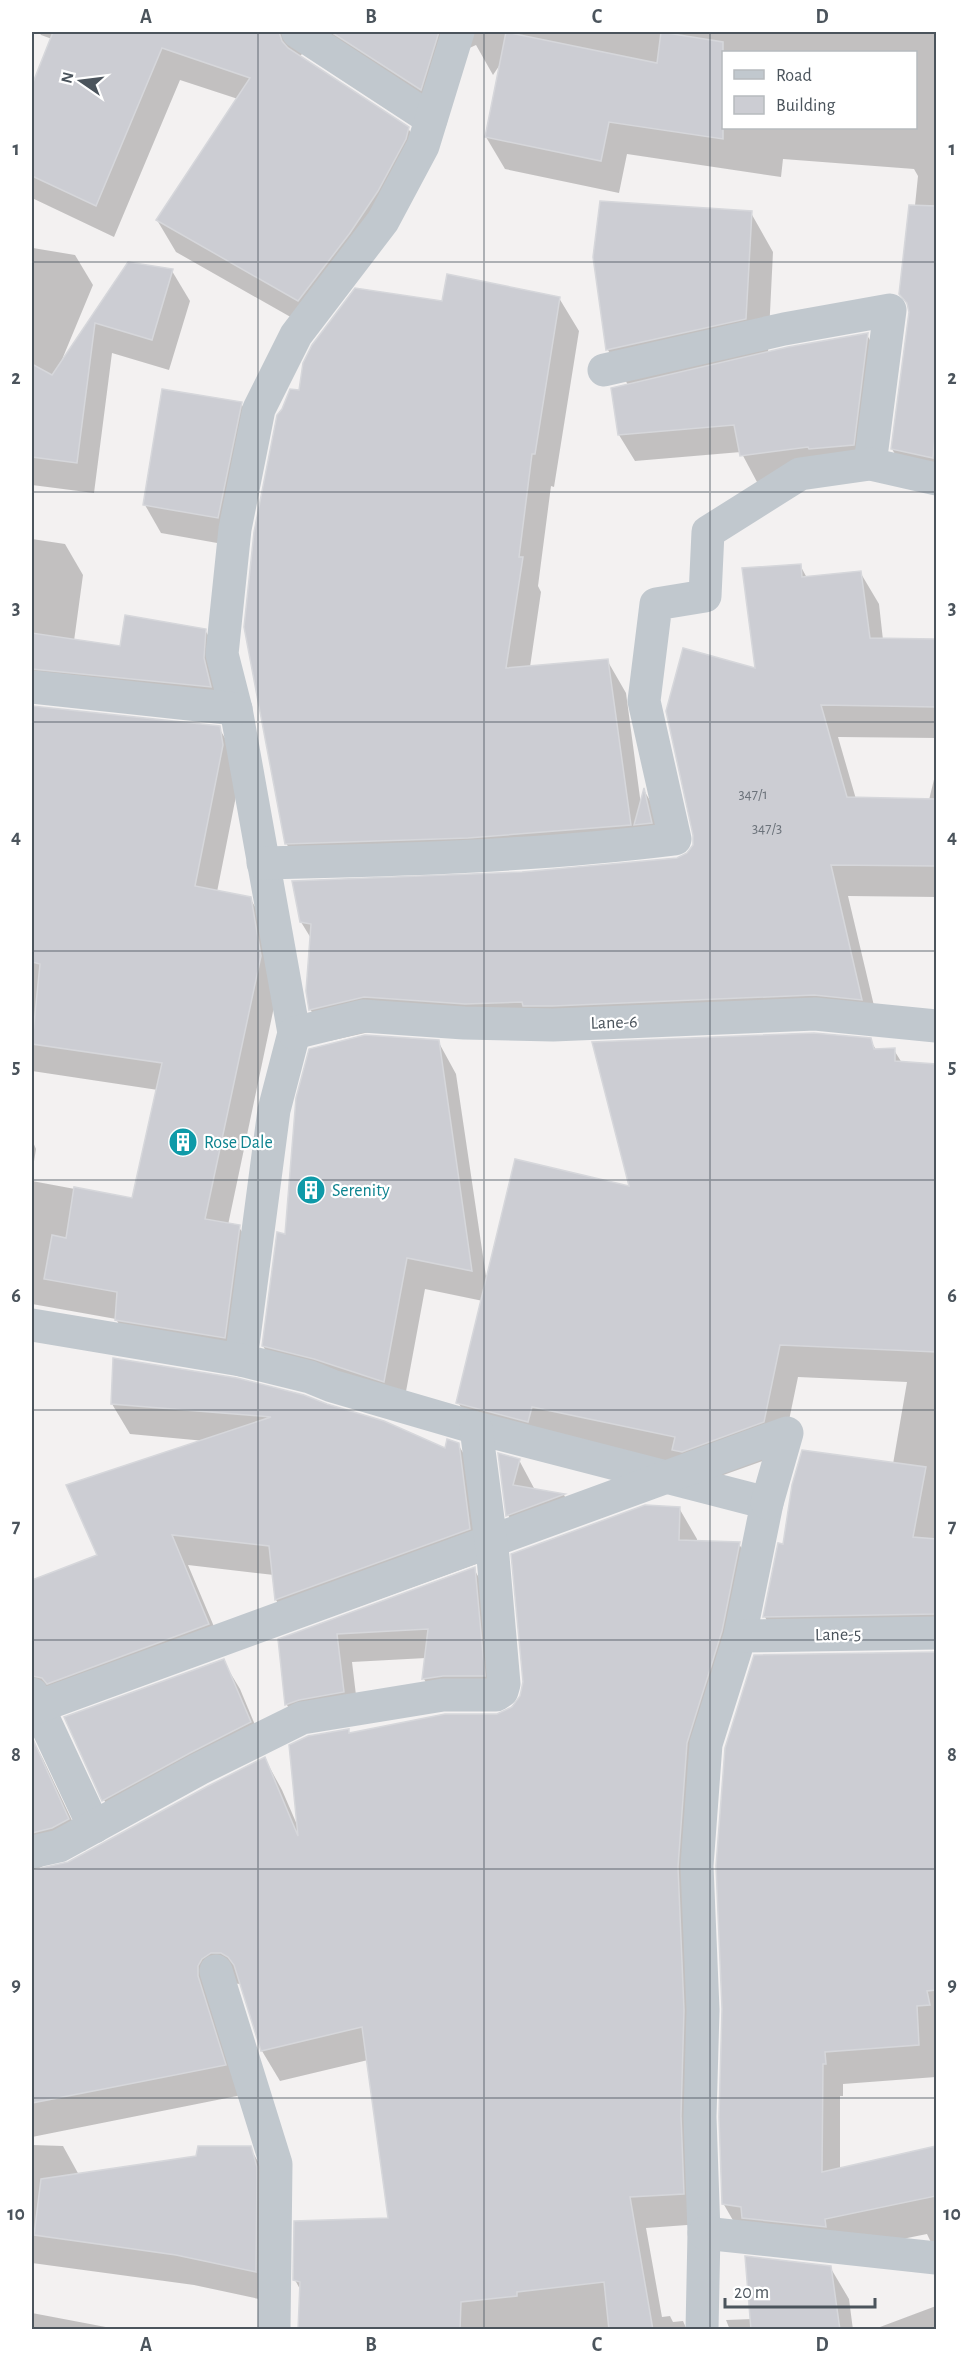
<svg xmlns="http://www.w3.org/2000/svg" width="968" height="2361" viewBox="0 0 968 2361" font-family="'Alegreya Sans',sans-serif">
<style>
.shadow{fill:#0003;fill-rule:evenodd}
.building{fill:#cccdd3;stroke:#d6d7db;stroke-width:1.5}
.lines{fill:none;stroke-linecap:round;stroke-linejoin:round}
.minor{stroke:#c1c8ce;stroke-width:33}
.grid{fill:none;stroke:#4b545c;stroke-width:1.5;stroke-opacity:0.55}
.labels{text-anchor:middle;stroke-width:4.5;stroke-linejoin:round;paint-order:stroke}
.number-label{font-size:15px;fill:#6b727a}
.street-label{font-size:18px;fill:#4b545c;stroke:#fff}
.culture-label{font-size:18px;fill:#0d838f;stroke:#fff;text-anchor:start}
.neatline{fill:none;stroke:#4b545c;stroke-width:2}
.grid-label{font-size:20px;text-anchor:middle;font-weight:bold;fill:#4b545c}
</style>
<rect width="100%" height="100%" fill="#f3f1f1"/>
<!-- shadow -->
<g class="shadow">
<path d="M39,32h897v455l-25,-6 -19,-32 18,-140 -9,-15 12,-69 5,-49 -4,-7 -131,-10 -2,18 -154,-23 -8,39 -114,-24 -19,-32 15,-74 -8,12 -17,-30 -13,6 -24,70 -130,-74 -10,10 109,71 19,32 -110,172 -141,-80 -19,-32 81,-121 -58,-19 -66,157 -82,-39v-109l20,-50 -11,-4zM724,52h192v76h-192z"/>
<polygon points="751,213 773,252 768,353 867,335 882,361 868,471 757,482 741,452 635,461 619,435 613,389 628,385 608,350 595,257"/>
<polygon points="33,248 75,255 93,285 61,362 128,263 172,271 190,301 169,370 112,353 94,493 32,485"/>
<polygon points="559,298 579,331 554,487 551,486 538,586 541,592 530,667 607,660 626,693 641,805 645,792 652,804 659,837 306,877 286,843 301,391 443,303"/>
<polygon points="241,403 257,432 234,546 161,533 145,505"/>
<polygon points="32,539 65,544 83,575 74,641 122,648 205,630 223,661 221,690 32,694"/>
<polygon points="800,565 807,578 860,572 879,604 883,640 936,640 936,738 838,737 856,799 929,800 936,771 936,897 848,896 880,1031 833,1027 383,1029 329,1041 310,1009 312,940 301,922 522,873 677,859 687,855 694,846 757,670"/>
<polygon points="32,706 219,728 237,758 240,776 217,892 250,898 268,929 278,988 228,1225 239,1227 257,1257 242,1368 134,1350 116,1319 32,1304 32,1181 134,1200 158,1090 32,1071"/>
<polygon points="870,1040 877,1051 894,1050 902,1063 936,1066 936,1646 783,1649 765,1617 784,1545 893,1464 907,1382 798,1377 782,1454 701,1483 476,1435 458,1402 483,1301 425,1289 402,1413 282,1378 263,1346 286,1236 438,1041 456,1074 487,1283 631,1188"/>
<polygon points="32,1140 36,1149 32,1174"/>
<polygon points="115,1359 446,1450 458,1444 476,1475 487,1560 294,1630 276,1600 274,1575 188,1565 226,1655 32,1721 32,1581 99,1556 205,1441 130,1434 112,1404"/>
<polygon points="500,1455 519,1460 535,1490 564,1495 580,1523 524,1543 508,1515"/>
<polygon points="679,1508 697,1539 697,1542 739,1544 757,1574 704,1774 701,2224 646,2228 662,2317 670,2316 673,2322 683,2321 687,2330 299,2330 301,2291 295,2280 389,2220 368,2060 280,2081 262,2051 241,1984 229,1983 242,2095 32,2137 32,1981 66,2029 32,1924 32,1738 43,1759 86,1850 46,1864 32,1873 69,1864 265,1759 282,1790 298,1827 348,1731 350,1734 496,1715 507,1712"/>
<polygon points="474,1569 490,1597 500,1704 440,1707 424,1679 426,1658 352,1662 359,1720 303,1733 287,1705 280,1640"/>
<polygon points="936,1653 936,2077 843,2084 843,2096 840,2096 840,2169 936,2148 936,2253 927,2234 843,2251 742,2236 723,2203 755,1656"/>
<polygon points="223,1661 240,1689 266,1751 120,1828 104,1800"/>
<polygon points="32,2145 63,2146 79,2175 250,2148 268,2178 273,2302 194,2285 32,2263"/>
<polygon points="830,2267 849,2299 853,2330 730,2330 726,2320 752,2319"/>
<polygon points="936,2306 936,2330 872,2330"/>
<polygon points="32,2313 111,2328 112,2330 32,2330"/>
</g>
<!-- building -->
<g class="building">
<polygon points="53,32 279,32 282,41 288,48 409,127 406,139 378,191 350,233 298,301 156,220 250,78 162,48 96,206 32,176 32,85"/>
<polygon points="331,32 439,32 421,90"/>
<polygon points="506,32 657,63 661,32 723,42 723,139 609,122 601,161 485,137"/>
<polygon points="600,201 752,211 746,319 606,350 593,257"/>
<polygon points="909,205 936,206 936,425 933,458 891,449 909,312 907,303 899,294"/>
<polygon points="128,262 173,269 152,340 95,323 77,463 32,457 32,364 52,375"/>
<polygon points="447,274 560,297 535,454 532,454 519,557 523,557 506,668 608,659 631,825 468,838 285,844 244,627 254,532 277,415 282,409 290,389 299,390 303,363 312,345 355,288 442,301"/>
<polygon points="868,333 854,445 809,449 808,447 740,456 734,425 618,435 611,388 788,347"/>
<polygon points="162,389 242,402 218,518 143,505"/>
<polygon points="801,564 802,577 861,571 870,638 936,639 936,707 821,705 847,797 936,799 936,866 831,865 862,1000 814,995 553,1006 523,1006 522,1002 465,1004 364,997 309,1010 306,991 311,924 300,922 292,881 522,872 677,858 687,853 693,845 693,835 666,711 683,648 755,668 742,568"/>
<polygon points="125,615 206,629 204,658 211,687 32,669 32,633 120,646"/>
<polygon points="32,706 220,726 223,745 195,886 251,897 261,956 205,1219 240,1225 225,1338 115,1320 117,1292 44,1279 52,1235 66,1238 74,1187 132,1198 162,1063 32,1044 40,964 32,962"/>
<polygon points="644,788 652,823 634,825"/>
<polygon points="814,1033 871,1038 874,1049 895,1048 895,1061 936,1064 936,1352 780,1345 764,1422 682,1452 672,1450 675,1437 532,1407 528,1422 456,1403 515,1159 629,1186 592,1042"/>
<polygon points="365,1035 439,1040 472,1271 407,1258 384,1382 314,1359 262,1346 277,1232 285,1234 296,1098 309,1049"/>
<polygon points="113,1358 237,1378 304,1395 327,1404 384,1421 445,1448 447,1439 459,1443 470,1529 275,1600 269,1546 172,1535 209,1624 47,1684 42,1678 32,1676 32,1580 97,1555 66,1485 271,1417 111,1404"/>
<polygon points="802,1450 926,1467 913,1537 936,1539 936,1614 763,1617 778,1543 783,1544 792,1485"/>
<polygon points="498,1453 520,1459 513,1485 565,1494 506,1516"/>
<polygon points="645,1505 680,1507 679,1540 740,1542 722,1631 687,1743 678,1867 684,2010 681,2116 684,2194 630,2197 653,2330 609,2330 604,2282 517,2292 517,2296 461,2302 460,2330 298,2330 300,2282 293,2280 294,2221 388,2218 362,2027 261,2051 234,1965 228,1957 221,1953 211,1953 202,1959 198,1966 198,1976 226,2065 32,2103 32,1870 68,1862 208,1786 265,1757 298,1836 289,1745 308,1736 349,1729 349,1733 445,1714 497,1714 512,1707 520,1696 523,1682 511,1554"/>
<polygon points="475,1567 485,1676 443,1676 422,1679 428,1629 337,1634 344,1692 299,1700 285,1705 278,1639"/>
<polygon points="936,1652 936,1990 927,1991 930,2005 917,2006 919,2045 825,2052 826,2064 823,2064 822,2172 936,2146 936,2196 825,2219 826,2227 742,2218 741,2207 722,2204 719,2117 722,2009 716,1866 725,1748 754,1655"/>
<polygon points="224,1659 251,1722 190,1753 102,1801 64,1717"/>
<polygon points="32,1737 69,1819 52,1828 32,1833"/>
<polygon points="198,2146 251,2146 257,2167 256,2272 176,2255 34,2235 41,2179 196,2156"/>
<polygon points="745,2256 831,2266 840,2330 751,2330"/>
</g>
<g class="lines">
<!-- minor -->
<g class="minor">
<polyline points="298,32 431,119"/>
<polyline points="458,32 423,146 383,221 296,335 259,409 235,529 222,654 236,709 294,1033 274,1110 241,1360 310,1377 332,1386 476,1428 767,1503 740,1636 706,1744 697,1866 703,2010 700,2117 704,2233 702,2330"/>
<polyline points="604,370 784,329 890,310 870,464"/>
<polyline points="32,687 236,709"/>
<path d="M263,863c137,-3 275,-7 412,-24l-31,-138 12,-97 49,-8 3,-64 92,-58 70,-10 66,15"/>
<polyline points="294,1033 363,1016 464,1023 553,1025 815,1014 936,1026"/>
<polyline points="32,1325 241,1360"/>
<polyline points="740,1636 936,1633"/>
<polyline points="32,1694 94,1827"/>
<polyline points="32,1709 787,1433 767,1503"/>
<polyline points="32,1852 59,1846 199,1769 302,1718 443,1695 496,1695 502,1691 504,1684 493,1557 476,1428"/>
<polyline points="216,1971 276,2164 274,2330"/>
<polyline points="704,2233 936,2258"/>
</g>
</g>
<!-- grid -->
<path class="grid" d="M258,32v2298M484,32v2298M710,32v2298M32,262h904M32,492h904M32,722h904M32,951h904M32,1180h904M32,1410h904M32,1640h904M32,1869h904M32,2098h904"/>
<!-- icons -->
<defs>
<g id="building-disc" transform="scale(1.5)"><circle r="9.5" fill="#0f9aa8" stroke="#fff"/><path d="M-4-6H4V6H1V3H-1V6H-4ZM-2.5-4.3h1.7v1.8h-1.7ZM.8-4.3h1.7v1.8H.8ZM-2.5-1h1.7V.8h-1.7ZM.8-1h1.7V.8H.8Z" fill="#fff"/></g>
</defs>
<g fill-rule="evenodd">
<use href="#building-disc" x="183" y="1142"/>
<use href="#building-disc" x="311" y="1190"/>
</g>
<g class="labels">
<!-- number labels -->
<g class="number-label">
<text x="753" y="799">347/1</text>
<text x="767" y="833">347/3</text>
</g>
<!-- street labels -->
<g class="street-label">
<text transform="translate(614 1022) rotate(-2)" y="6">Lane-6</text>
<text transform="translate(838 1634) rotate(-1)" y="6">Lane-5</text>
</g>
<!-- culture labels -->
<g class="culture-label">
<text x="204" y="1148">Rose Dale</text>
<text x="332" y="1196">Serenity</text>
</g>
</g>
<!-- border -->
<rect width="968" height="2361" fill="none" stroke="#ffffff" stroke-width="66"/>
<!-- legend -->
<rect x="722" y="51" width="195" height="78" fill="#ffffff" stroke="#b7bbbe" stroke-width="1.5"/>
<rect x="734" y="70" width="30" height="9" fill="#c1c8ce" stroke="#b7bbbe" stroke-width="1.5"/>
<text x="776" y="81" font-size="18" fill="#4b545c">Road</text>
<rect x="734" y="96" width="30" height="18" fill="#cccdd3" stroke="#b7bbbe" stroke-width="1.5"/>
<text x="776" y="111" font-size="18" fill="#4b545c">Building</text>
<!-- north arrow -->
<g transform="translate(81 81) rotate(284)" stroke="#ffffff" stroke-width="4.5" paint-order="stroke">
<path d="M0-4.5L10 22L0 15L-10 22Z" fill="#4b545c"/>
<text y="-9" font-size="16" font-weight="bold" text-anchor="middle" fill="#4b545c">N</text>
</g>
<!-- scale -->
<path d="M725 2298v9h150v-9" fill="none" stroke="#4b545c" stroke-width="3"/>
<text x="734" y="2298" font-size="18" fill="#4b545c" stroke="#ffffff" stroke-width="4.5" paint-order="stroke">20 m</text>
<rect x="33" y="33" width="902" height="2295" class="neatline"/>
<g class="grid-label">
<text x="146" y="23">A</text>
<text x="371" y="23">B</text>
<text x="597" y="23">C</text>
<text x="822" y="23">D</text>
<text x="16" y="155">1</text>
<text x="952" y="155">1</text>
<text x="16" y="384">2</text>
<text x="952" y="384">2</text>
<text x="16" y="614">3</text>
<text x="952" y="614">3</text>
<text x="16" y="843">4</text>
<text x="952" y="843">4</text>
<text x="16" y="1073">5</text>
<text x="952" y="1073">5</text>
<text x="16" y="1302">6</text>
<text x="952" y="1302">6</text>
<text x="16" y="1532">7</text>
<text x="952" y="1532">7</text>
<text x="16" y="1761">8</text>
<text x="952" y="1761">8</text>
<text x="16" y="1991">9</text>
<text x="952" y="1991">9</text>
<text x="16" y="2220">10</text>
<text x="952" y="2220">10</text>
<text x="146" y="2351">A</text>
<text x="371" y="2351">B</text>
<text x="597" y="2351">C</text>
<text x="822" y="2351">D</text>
</g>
</svg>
